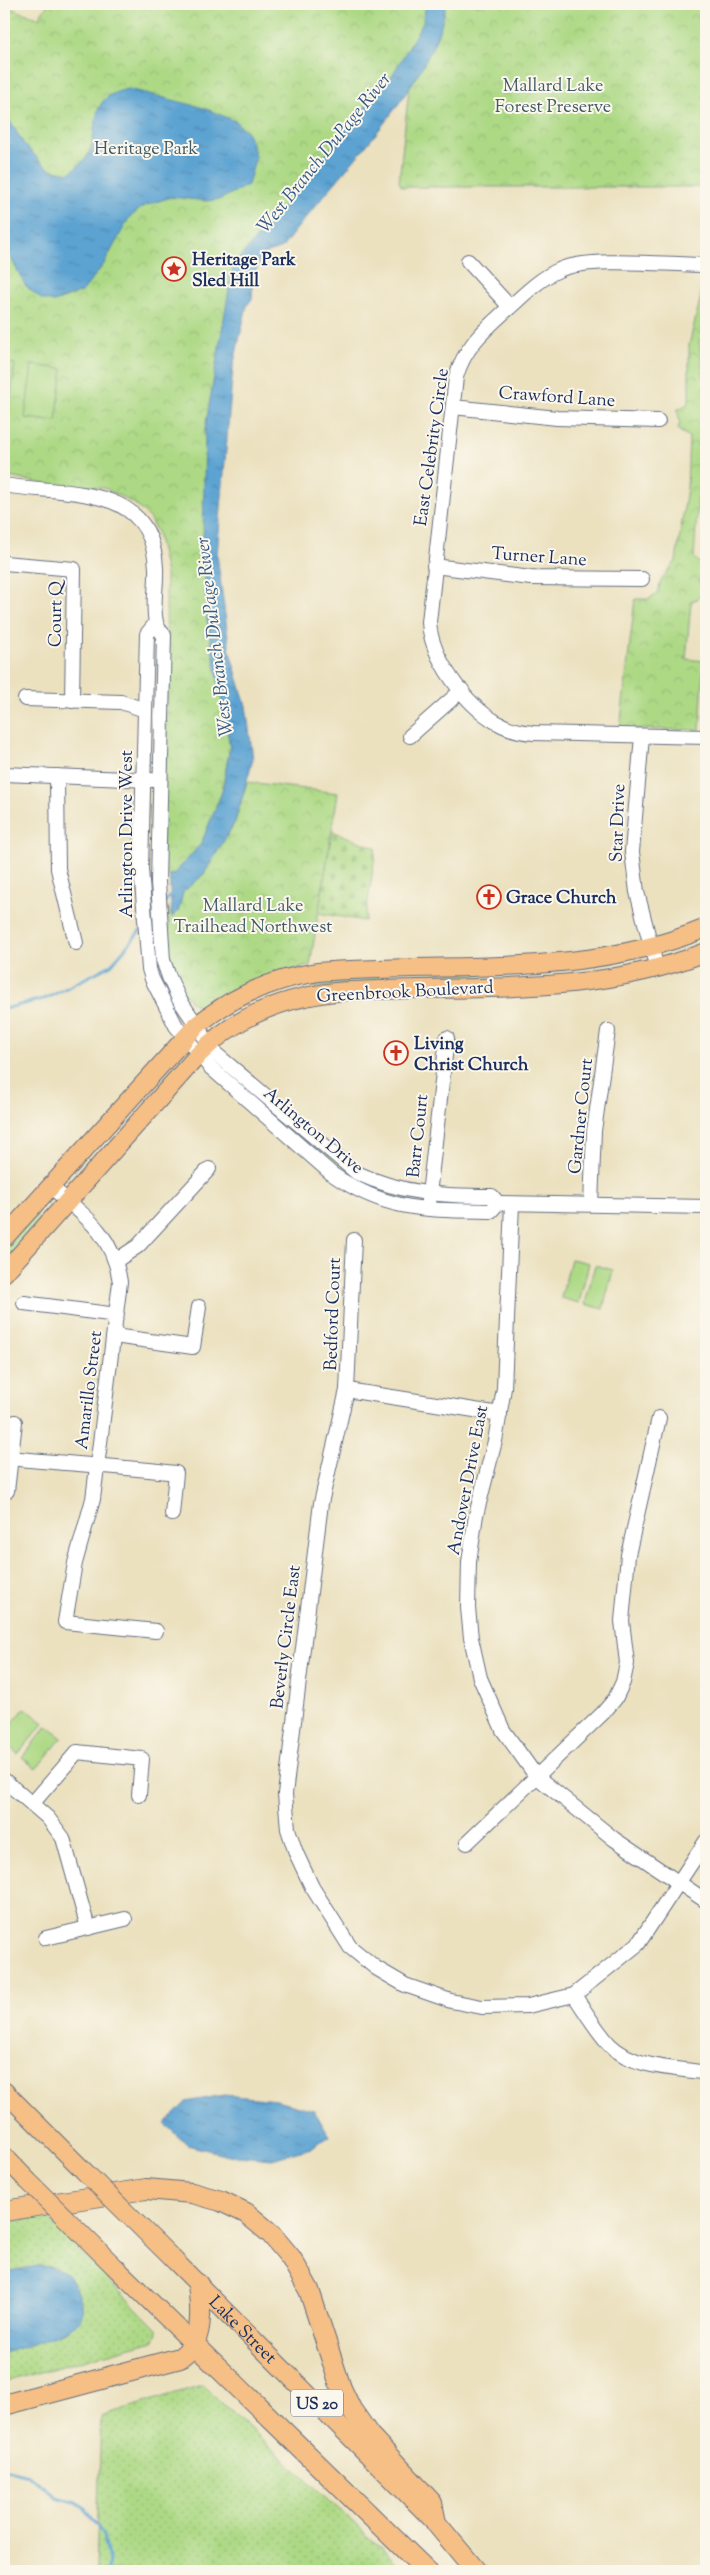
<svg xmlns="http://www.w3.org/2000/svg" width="710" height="2575" viewBox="0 0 710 2575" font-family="'Sorts Mill Goudy',serif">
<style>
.grass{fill:url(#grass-dots);stroke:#648472}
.cemetery{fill:url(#cemetery-stones);stroke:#648472}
.park{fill:url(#park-crowns);stroke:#648472}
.garden{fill:#add985;stroke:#648472}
.water{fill:url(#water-ripples);stroke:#3c6998}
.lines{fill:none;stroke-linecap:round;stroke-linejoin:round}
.stream{stroke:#5ca3d2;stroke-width:3}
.minor-casing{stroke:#646d80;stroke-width:16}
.major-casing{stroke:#646d80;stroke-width:20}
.highway-casing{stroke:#646d80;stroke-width:22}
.minor{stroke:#fff;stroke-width:14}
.major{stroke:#f5bf86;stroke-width:18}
.highway{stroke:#f5bf86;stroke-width:20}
.major-bridge-casing{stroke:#646d80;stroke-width:20;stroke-linecap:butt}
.major-bridge{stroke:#f5bf86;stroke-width:18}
.labels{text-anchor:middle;stroke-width:4;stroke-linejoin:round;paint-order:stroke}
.shield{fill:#fbf7ec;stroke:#5e6b89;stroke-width:1}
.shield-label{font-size:16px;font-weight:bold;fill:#1b2f5e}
.park-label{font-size:18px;fill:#405a68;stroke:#fbf7ec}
.poi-label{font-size:18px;font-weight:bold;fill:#1b2f5e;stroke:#fbf7ec;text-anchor:start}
.street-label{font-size:18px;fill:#1b2f5e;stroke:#fbf7ec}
.water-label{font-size:19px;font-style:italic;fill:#325887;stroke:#fbf7ec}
</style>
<defs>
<pattern id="grass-dots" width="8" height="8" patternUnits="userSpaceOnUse" patternTransform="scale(1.25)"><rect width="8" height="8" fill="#add985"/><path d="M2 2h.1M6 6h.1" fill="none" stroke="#94bb75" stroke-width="1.8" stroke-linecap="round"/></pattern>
<pattern id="cemetery-stones" width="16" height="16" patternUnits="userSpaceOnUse" patternTransform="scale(1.25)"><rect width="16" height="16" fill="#add985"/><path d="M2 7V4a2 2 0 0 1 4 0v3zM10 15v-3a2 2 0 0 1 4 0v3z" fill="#94bb75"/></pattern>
<pattern id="park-crowns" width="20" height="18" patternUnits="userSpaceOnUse" patternTransform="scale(1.25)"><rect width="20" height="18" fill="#add985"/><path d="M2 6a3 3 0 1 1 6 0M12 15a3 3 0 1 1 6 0" fill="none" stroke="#94bb75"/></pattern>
<pattern id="water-ripples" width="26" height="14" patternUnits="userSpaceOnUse" patternTransform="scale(1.25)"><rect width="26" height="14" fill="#5ca3d2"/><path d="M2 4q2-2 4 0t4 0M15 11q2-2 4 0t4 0" fill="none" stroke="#4b85ae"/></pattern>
</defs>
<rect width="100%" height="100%" fill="#fbf7ec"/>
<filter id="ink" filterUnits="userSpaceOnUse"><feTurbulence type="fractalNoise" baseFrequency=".02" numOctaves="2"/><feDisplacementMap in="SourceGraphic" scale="10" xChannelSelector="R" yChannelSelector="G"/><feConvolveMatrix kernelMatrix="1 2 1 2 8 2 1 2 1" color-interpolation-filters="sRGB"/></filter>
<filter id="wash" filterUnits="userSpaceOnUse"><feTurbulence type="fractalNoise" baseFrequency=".0096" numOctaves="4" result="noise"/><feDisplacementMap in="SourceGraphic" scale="20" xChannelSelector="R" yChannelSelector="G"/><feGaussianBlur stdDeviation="1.12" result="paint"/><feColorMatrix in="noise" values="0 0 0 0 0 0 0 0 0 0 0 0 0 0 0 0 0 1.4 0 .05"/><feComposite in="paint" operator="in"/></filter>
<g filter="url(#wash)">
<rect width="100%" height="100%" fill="#ebe1bf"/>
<!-- grass -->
<g class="grass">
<polygon points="565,969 490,979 314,988 314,986 381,976"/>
<polygon points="259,1101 376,1188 409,1197 410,1200 376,1193 337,1171"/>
<polygon points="35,1214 40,1219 4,1262 4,1250"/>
<polygon points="44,2215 157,2329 158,2334 153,2341 4,2382 4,2353 68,2331 57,2267 39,2266 4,2272 4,2224"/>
<polygon points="202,2385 387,2553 404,2571 285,2571 277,2565 255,2571 96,2571 101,2416"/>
</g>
<!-- cemetery -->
<polygon class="cemetery" points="332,831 376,848 365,921 318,913"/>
<!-- park -->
<g class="park">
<polygon points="48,4 706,4 706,187 402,187 399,182 414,41 393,74 233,266 207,619 230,746 222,792 201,844 173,875 160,873 167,713 166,574 157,532 149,518 135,504 104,488 39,483 4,476 4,6 38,18"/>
<polygon points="702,272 706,272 706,316 699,342 706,394 706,467 698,498 694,557 705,569 699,581 704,595 691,602 686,659 704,661 700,730 620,729 635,599 649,599 657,593 662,579 676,561 687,488 689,437 678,430 680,421 677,410 689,403 689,345 701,296"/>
<path d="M247,782l91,11 -28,172 -70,22 -38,22c-29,-15 -33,-49 -37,-79h4l-2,-24 5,10 6,-4 5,-20 21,-18 31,-52z"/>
</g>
<!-- garden -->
<g class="garden">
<polygon points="4,363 15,364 8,416 4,416"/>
<polygon points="32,365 63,369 56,421 25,418"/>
<polygon points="571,1259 589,1263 579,1303 561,1298"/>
<polygon points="595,1265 613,1270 603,1309 585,1304"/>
<polygon points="25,1708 44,1723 18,1754 4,1742 4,1733"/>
<polygon points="47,1726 62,1738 36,1769 22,1757"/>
</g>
<!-- water -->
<g class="water">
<path d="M426,4h20c-12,82 -115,176 -164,244l-20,7 -9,24 -1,20 -5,6 -14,62 -16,188 13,97 16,54 7,53 -18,63 -31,52 -21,18 -5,20 -6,5 -3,-42h4l28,-31 21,-52 8,-46 -23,-127 -4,-80 2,-110 28,-163 160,-192 30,-52z"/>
<path d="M129,89l75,19 31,13 13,12 8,23 -8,29 -27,14 -14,2 -36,-4 -27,9 -15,12 -25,46 -22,28 -28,10 -13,-3 -16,-14 -21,-40v-133l20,32 17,18 9,7 19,4c6,-5 15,-11 19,-18 13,-27 -3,-59 41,-66z"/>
<polygon points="224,2095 276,2100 314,2110 329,2136 311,2148 272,2159 228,2155 187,2145 165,2124 186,2102"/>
<path d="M39,2266c18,1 29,5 37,22 4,8 9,21 5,30 -8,16 -60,29 -77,35v-81z"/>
</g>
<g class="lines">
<!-- stream -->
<g class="stream">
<polyline points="164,903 173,892"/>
<polyline points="4,1009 47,998 111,965 140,931"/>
<polyline points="4,2469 28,2475 56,2497 76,2502 84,2507 104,2536 108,2557 107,2571"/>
</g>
</g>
</g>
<g filter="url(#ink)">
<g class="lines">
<!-- minor casing -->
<g class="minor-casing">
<g id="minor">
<polyline points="468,261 510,307"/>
<path d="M706,265c-36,0 -117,-9 -147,5 -21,9 -39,29 -57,44 -21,19 -38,35 -46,63l-27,245c2,36 36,82 67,100 12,7 24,10 38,11l172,4"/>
<polyline points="453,407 557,418 658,421"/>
<path d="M4,485c61,11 148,-4 152,83 1,17 -4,38 0,54 1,5 5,10 8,13l-6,247 5,78 6,17 10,22 37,55 141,119c45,21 86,23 135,23l6,7"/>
<polyline points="4,563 74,569 72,701"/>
<polyline points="434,566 531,578 642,579"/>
<path d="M156,623l-9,11 -6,235 8,100 3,10 24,47 34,41 122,107c55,38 95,36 159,37l7,-8 208,4"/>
<polyline points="25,699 121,702 145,710"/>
<polyline points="410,736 462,690"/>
<polyline points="642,736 632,852 637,892 657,969"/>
<polyline points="4,774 151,780"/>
<polyline points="57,776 58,869 76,943"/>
<path d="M50,1186c35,30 63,48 70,96l-27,217 -18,64 -10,59 91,9"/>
<polyline points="428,1203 447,1038"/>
<polyline points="512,1204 504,1388 495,1441 476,1515 469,1562 468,1608 471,1638 480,1678 503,1730 536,1776 614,1839 706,1901"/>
<polyline points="591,1204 594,1131 608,1031"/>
<polyline points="354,1240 347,1390 321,1503 285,1794 288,1829 296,1853 312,1887 350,1947 376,1968 405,1985 451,2001 482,2007 528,2006 574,1995 638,1944 706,1841"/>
<polyline points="117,1260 138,1246 209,1169"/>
<polyline points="24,1303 117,1315"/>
<polyline points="114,1336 193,1347 199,1307"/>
<polyline points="347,1390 500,1414"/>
<path d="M11,1458c55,6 110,8 165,15l-4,41"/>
<polyline points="7,1491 15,1422"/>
<polyline points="4,1780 48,1818 63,1838 88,1928"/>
<polyline points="32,1804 77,1752 142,1759 139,1795"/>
<polyline points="467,1843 603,1713 615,1699 623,1682 627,1663 622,1621 628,1555 659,1418"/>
<polyline points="46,1938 125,1919"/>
<path d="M574,1995c11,16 22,35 36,50 22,22 61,23 90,27"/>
</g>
</g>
<!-- major casing -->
<g class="major-casing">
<g id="major">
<path d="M4,1238l192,-212c36,-30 76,-47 122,-54 129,-10 266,7 388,-44"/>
<path d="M4,1273l195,-219c37,-38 84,-56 136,-62 124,-8 254,7 371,-40"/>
<polyline points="4,2091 85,2172"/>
<polyline points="4,2156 27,2180"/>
<path id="s1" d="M174,2260l262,263"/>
<polyline points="116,2268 194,2344"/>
</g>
</g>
<!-- highway casing -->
<g class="highway-casing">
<g id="highway">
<polyline points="4,2211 146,2189 192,2193 221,2201 246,2213 271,2234 291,2258 309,2290 341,2388 351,2409 369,2435 432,2503 436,2523 476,2571"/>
<polyline points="194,2344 427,2571"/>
<path d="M4,2405l176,-47c5,-4 11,-9 14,-14 9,-18 6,-42 4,-60"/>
</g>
</g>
<!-- minor -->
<use href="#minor" class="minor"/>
<!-- major -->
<use href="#major" class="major"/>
<!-- highway -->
<use href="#highway" class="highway"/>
<!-- major-bridge casing -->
<g class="major-bridge-casing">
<g id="major-bridge">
<polyline points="85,2172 174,2260"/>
<polyline points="27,2180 116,2268"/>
</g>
</g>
<!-- major-bridge -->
<use href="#major-bridge" class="major-bridge"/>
</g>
</g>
<!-- icons -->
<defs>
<g id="sight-ring" transform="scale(1.25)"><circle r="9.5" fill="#fbf7ec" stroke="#c8321e" stroke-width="1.5"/><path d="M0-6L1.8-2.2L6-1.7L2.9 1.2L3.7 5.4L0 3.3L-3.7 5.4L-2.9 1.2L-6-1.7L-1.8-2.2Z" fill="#c8321e"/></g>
<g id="church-ring" transform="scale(1.25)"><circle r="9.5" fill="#fbf7ec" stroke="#c8321e" stroke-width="1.5"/><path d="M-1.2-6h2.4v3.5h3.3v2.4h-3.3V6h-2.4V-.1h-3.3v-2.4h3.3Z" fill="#c8321e"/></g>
</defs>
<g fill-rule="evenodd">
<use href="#sight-ring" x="174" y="269"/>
<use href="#church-ring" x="489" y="897"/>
<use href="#church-ring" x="396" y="1053"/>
</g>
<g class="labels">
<!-- shield labels -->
<rect class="shield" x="291" y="2389.5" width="52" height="27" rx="4"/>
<g class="shield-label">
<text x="317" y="2409">US 20</text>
</g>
<!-- park labels -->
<g class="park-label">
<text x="553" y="91">Mallard Lake<tspan x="553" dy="21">Forest Preserve</tspan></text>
<text x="146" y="154">Heritage Park</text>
<text x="253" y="911">Mallard Lake<tspan x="253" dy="21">Trailhead Northwest</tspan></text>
</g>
<!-- poi labels -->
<g class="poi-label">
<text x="192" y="265">Heritage Park<tspan x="192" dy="21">Sled Hill</tspan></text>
<text x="506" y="903">Grace Church</text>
<text x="414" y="1049">Living<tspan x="414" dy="21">Christ Church</tspan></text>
</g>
<!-- street labels -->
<g class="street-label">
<text transform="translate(557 396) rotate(4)" y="6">Crawford Lane</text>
<text transform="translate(431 447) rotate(-82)" y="6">East Celebrity Circle</text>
<text transform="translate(539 556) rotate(4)" y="6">Turner Lane</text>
<text transform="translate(55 614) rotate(-89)" y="6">Court Q</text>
<text transform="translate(617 823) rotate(-88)" y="6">Star Drive</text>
<text transform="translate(126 834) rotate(-90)" y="6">Arlington Drive West</text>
<text transform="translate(405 991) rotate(-3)" y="6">Greenbrook Boulevard</text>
<text transform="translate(580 1116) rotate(-84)" y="6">Gardner Court</text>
<text transform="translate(314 1130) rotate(40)" y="6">Arlington Drive</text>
<text transform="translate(417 1136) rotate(-84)" y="6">Barr Court</text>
<text transform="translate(332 1314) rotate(-88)" y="6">Bedford Court</text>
<text transform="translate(88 1390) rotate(-83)" y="6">Amarillo Street</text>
<text transform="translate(467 1480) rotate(-79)" y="6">Andover Drive East</text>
<text transform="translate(285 1637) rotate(-83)" y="6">Beverly Circle East</text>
<text dy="6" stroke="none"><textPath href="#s1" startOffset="98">Lake Street</textPath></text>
</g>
<!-- water labels -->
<g class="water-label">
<text transform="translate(323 152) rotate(-51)" y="7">West Branch DuPage River</text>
<text transform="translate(213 637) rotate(-97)" y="7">West Branch DuPage River</text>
</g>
</g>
<!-- margin -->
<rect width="710" height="2575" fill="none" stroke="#fbf7ec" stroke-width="20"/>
</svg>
